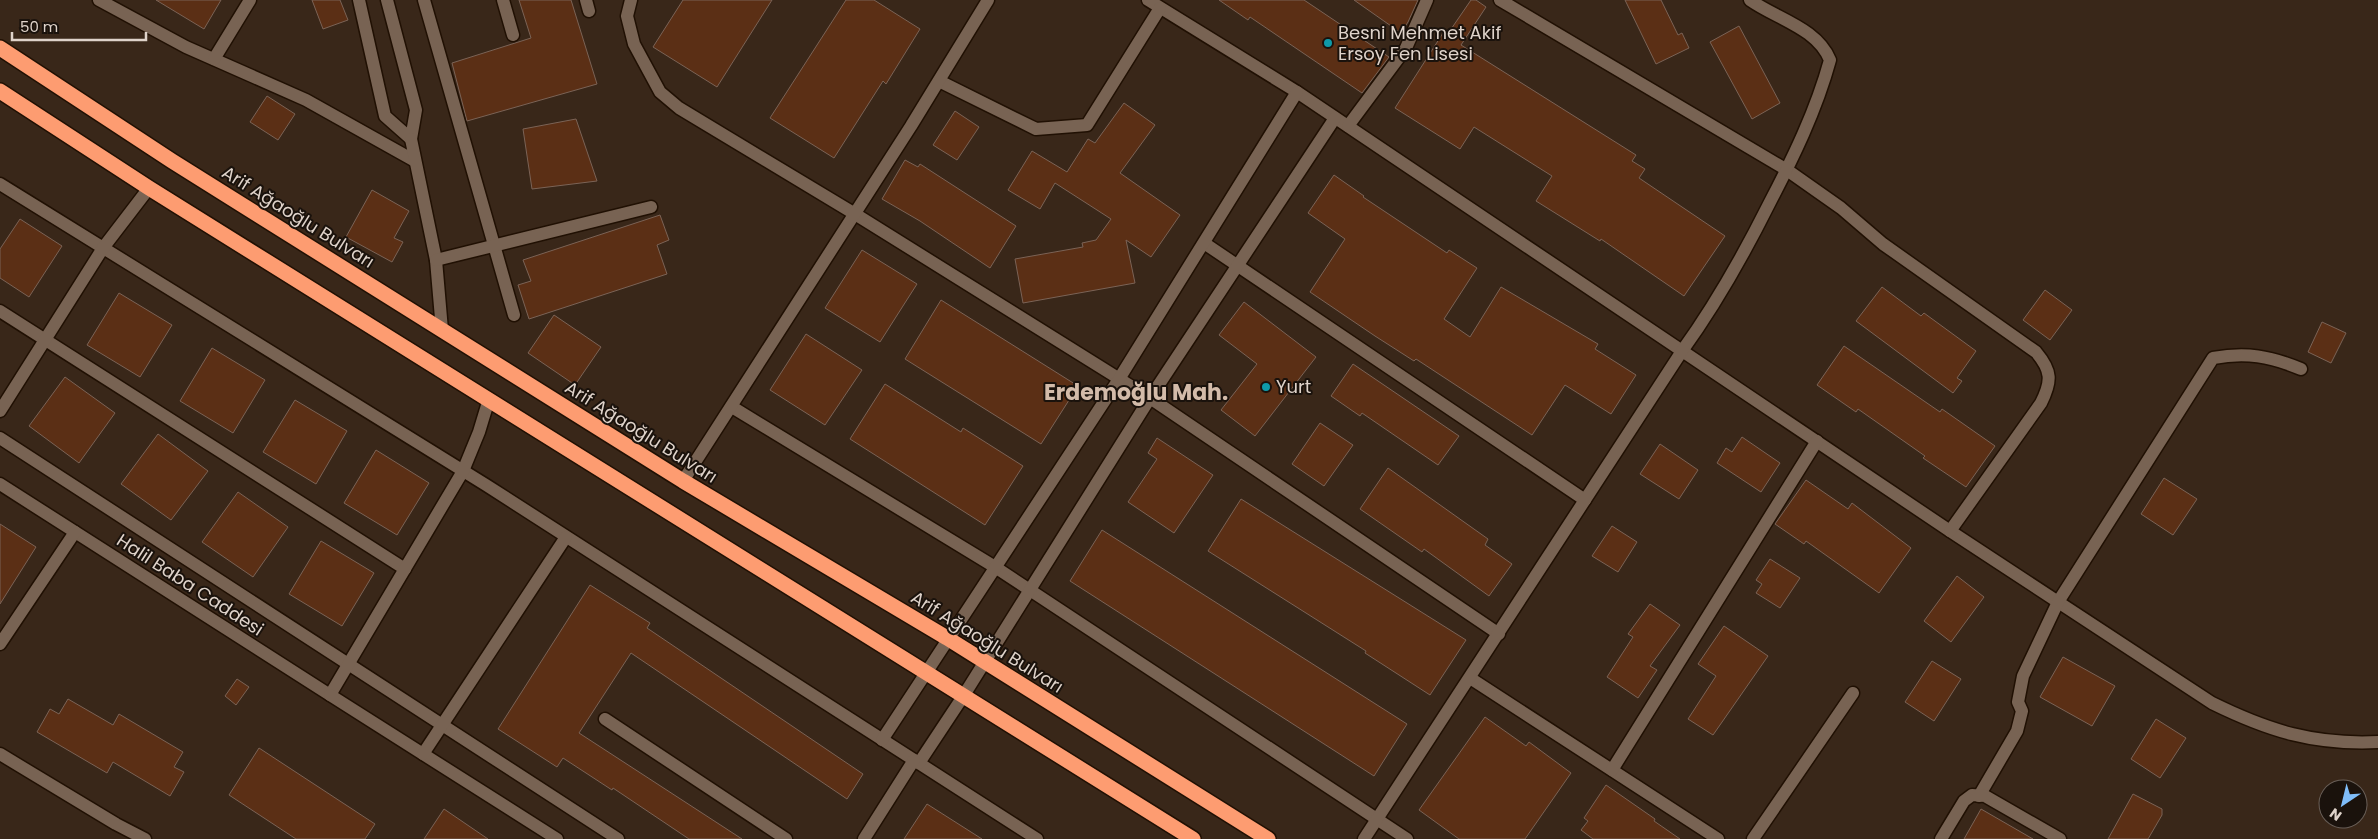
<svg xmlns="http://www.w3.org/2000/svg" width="2378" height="839" viewBox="0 0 2378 839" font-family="Poppins,sans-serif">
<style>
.building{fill:#5b2f15;stroke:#7b6356}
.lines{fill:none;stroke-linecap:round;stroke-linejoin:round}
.minor-casing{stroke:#201003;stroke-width:15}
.highway-casing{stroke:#201003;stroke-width:18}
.minor{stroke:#786353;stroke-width:12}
.highway{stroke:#fd9c71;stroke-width:15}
.culture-dot{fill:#0f9aa8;stroke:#1a120c;stroke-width:2}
.labels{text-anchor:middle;stroke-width:4;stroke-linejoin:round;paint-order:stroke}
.poi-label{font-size:18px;fill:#dfd3ca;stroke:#1a120c;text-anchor:start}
.street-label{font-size:18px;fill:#dfd3ca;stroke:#1a120c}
.district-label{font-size:22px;font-weight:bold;fill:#d3bba9;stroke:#1a120c}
</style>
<rect width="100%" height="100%" fill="#392719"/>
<!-- building -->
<g class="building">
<polygon points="156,0 221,0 204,29"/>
<polygon points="312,0 340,0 348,20 323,29"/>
<polygon points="519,0 571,0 597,84 467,121 452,63 531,38"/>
<polygon points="683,0 772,0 717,87 653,47"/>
<polygon points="846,0 874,0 920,29 886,84 883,81 834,158 770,118"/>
<polygon points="1219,0 1304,0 1389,57 1362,93 1250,17 1248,20"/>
<polygon points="1354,0 1418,0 1408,22 1401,33"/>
<polygon points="1471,0 1476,0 1486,7 1461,45 1636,155 1632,161 1645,169 1639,178 1725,236 1684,296 1601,239 1600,241 1536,201 1552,176 1474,127 1460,149 1395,108 1443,33 1447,35"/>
<polygon points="1625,0 1661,0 1678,35 1682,33 1689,48 1656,64"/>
<polygon points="1739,26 1780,103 1752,119 1710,42"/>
<polygon points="267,96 295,114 278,140 250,122"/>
<polygon points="1124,103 1155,125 1120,173 1180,215 1151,257 1126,240 1135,283 1023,303 1015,259 1083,247 1082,243 1096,240 1111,219 1055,183 1040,209 1008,190 1032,151 1067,172 1088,139 1095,143"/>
<polygon points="955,111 979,127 957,160 933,145"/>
<polygon points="576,119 597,181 532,189 523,129"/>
<polygon points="905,160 918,167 920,164 1016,226 990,268 920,221 882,199"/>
<polygon points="1334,175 1364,196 1363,197 1447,253 1449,250 1477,268 1444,319 1470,337 1501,287 1598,344 1595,349 1636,375 1611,414 1565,385 1532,435 1416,359 1414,361 1375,336 1310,292 1345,239 1308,213"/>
<polygon points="372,190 409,211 394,238 403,242 392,262 346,237"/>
<polygon points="660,215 669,240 657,245 667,274 529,319 518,285 531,281 523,260"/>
<polygon points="20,219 62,246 29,297 0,278 0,249"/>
<polygon points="862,250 917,284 880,342 825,308"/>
<polygon points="1882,287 1921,316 1924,313 1976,351 1957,378 1962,381 1953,393 1856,321"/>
<polygon points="2045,290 2072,310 2050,340 2023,320"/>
<polygon points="119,293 172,325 140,377 87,345"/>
<polygon points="941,300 1078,386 1041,444 905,359"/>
<polygon points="1244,302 1316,357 1255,436 1221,410 1257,364 1219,335"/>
<polygon points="554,315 601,347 575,385 528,353"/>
<polygon points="2322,322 2346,333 2331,363 2308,352"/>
<polygon points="806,334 862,370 825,425 770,390"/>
<polygon points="1844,346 1940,412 1942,409 1995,446 1966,487 1923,458 1925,456 1858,409 1856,412 1817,385"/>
<polygon points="212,348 265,380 233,433 180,401"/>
<polygon points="1353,364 1459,436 1438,465 1362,413 1360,416 1331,396"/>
<polygon points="65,377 115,413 79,463 29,426"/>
<polygon points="885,384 961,432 963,428 1023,466 985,525 850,439"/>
<polygon points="295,400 347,431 316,484 263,452"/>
<polygon points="1320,423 1353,445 1324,486 1292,464"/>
<polygon points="158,434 208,471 171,520 121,484"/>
<polygon points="1742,437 1780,463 1761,492 1717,463 1726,448 1732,452"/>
<polygon points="1157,438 1213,475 1174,533 1128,502 1157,459 1148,453"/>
<polygon points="1660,444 1698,470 1679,499 1640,474"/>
<polygon points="376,450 429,483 397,535 344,503"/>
<polygon points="1388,468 1488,539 1485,545 1512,564 1489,596 1424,549 1422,552 1360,509"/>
<polygon points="2164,478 2197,499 2173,535 2141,514"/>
<polygon points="1806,480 1848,509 1852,503 1911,548 1879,593 1806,541 1804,544 1775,524"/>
<polygon points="238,492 288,527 253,577 202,542"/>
<polygon points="1241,499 1466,640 1430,695 1365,653 1366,651 1208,551"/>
<polygon points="0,524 36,547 0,604"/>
<polygon points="1612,526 1637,542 1618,572 1592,556"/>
<polygon points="1102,530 1407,724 1374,776 1070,581"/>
<polygon points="321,541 374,573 342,626 289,594"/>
<polygon points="1770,559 1800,578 1780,608 1756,593 1762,584 1756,580"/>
<polygon points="1957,576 1984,597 1951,642 1924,621"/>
<polygon points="590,585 650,623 647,628 863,774 847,799 631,653 579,733 742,839 689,839 613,788 612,790 563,758 557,767 498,729"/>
<polygon points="1650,604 1680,625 1650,666 1657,670 1638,698 1607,677 1633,637 1628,634"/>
<polygon points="1724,626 1768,656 1713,735 1688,719 1716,676 1698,664"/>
<polygon points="2063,657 2115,686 2092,726 2040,697"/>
<polygon points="1932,661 1961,679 1934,721 1905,702"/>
<polygon points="237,679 249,687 236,705 225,696"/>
<polygon points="68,699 113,725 119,714 183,752 174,767 184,772 170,796 113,762 107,773 37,732 50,709 59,714"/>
<polygon points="1485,717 1526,746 1529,742 1571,773 1525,839 1459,839 1419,810"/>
<polygon points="2156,719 2186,738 2160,778 2131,759"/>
<polygon points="259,748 375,824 365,839 296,839 229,795"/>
<polygon points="1606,785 1655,819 1654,821 1680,839 1593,839 1581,830 1588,821 1584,818"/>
<polygon points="2133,794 2162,809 2162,815 2148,839 2108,839"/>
<polygon points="927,804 982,839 904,839"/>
<polygon points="444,809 488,839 424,839"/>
<polygon points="1981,809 2033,839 1964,839"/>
</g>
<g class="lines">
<!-- minor casing -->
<g class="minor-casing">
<g id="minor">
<polyline points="99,0 186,47 306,100 415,161"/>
<polyline points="359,0 385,116 411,139 416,110 387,0"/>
<polyline points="424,0 514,315"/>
<polyline points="503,0 513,35"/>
<polyline points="586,0 589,11"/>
<polyline points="631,0 627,16 634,44 660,92 679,108 855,214 1150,398 1499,634"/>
<path d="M1148,0l149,92 653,439 262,172c57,28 102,42 166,39"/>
<path d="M1500,0l287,170 54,38 42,36 153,108c16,19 16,29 5,51l-91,128"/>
<polyline points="214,59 250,0"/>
<polyline points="939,81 1036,129 1087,125 1160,8"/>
<polyline points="1348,126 1406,48 1427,0"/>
<polyline points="411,139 436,260 442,330"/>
<polyline points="0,184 486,485 1037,839"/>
<polyline points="1204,243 1585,500"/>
<polyline points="436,260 651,207"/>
<polyline points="0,311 405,569"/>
<polyline points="732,407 995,567 1407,839"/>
<polyline points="0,411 103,248 149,188"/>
<polyline points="0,438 618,839"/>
<polyline points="683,481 911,126 988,0"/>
<polyline points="0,484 330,695 463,471 479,432 489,399"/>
<polyline points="0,644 75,532"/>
<polyline points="1470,678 1718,839"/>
<polyline points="330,695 557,839"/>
<polyline points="605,719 786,839"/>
<polyline points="882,740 1119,379 1297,92"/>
<polyline points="0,754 116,824 145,839"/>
<polyline points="423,754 566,537"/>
<polyline points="919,763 964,695 1150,398 1335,118"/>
<polyline points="1612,770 1817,441"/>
<path d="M1979,796l38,-65 5,-20 -4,-9 5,-26 35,-74 155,-244c33,-6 57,-2 88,11"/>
<polyline points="864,839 914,760"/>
<path d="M1364,839l318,-488c34,-47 61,-95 87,-147 24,-46 47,-93 61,-144 -13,-32 -53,-41 -80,-60"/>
<polyline points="1753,839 1853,693"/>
<polyline points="1941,839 1964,801 1972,795 1985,796 2060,839"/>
</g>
</g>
<!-- highway casing -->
<g class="highway-casing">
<g id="highway">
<polyline points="0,48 172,161 683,481 947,638 1268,839"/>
<polyline points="0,91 149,188 1193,839"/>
</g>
</g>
<!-- minor -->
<use href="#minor" class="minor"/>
<!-- highway -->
<use href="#highway" class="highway"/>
</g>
<!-- markers -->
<g class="culture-dot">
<circle cx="1328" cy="43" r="5"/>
<circle cx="1266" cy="387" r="5"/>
</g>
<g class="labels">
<!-- poi labels -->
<g class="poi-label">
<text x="1338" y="39">Besni Mehmet Akif<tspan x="1338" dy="21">Ersoy Fen Lisesi</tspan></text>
<text x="1276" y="393">Yurt</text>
</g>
<!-- street labels -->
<g class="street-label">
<text transform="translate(298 217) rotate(32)" y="6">Arif Ağaoğlu Bulvarı</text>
<text transform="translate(641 432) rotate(32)" y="6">Arif Ağaoğlu Bulvarı</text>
<text transform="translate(190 585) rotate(33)" y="6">Halil Baba Caddesi</text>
<text transform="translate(987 642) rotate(32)" y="6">Arif Ağaoğlu Bulvarı</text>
</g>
<!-- district labels -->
<g class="district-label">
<text x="1136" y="400">Erdemoğlu Mah.</text>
</g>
</g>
<!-- north arrow -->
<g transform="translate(2343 804) rotate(215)"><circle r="24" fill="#1a120c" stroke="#695f58"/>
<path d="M0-4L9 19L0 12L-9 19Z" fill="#7fbdf9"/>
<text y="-8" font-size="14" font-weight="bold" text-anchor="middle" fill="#dfd3ca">N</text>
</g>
<!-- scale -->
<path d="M12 32v8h134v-8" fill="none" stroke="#dfd3ca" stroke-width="2.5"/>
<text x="20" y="32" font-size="15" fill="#dfd3ca" stroke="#1a120c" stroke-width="4" paint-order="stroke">50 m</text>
</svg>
